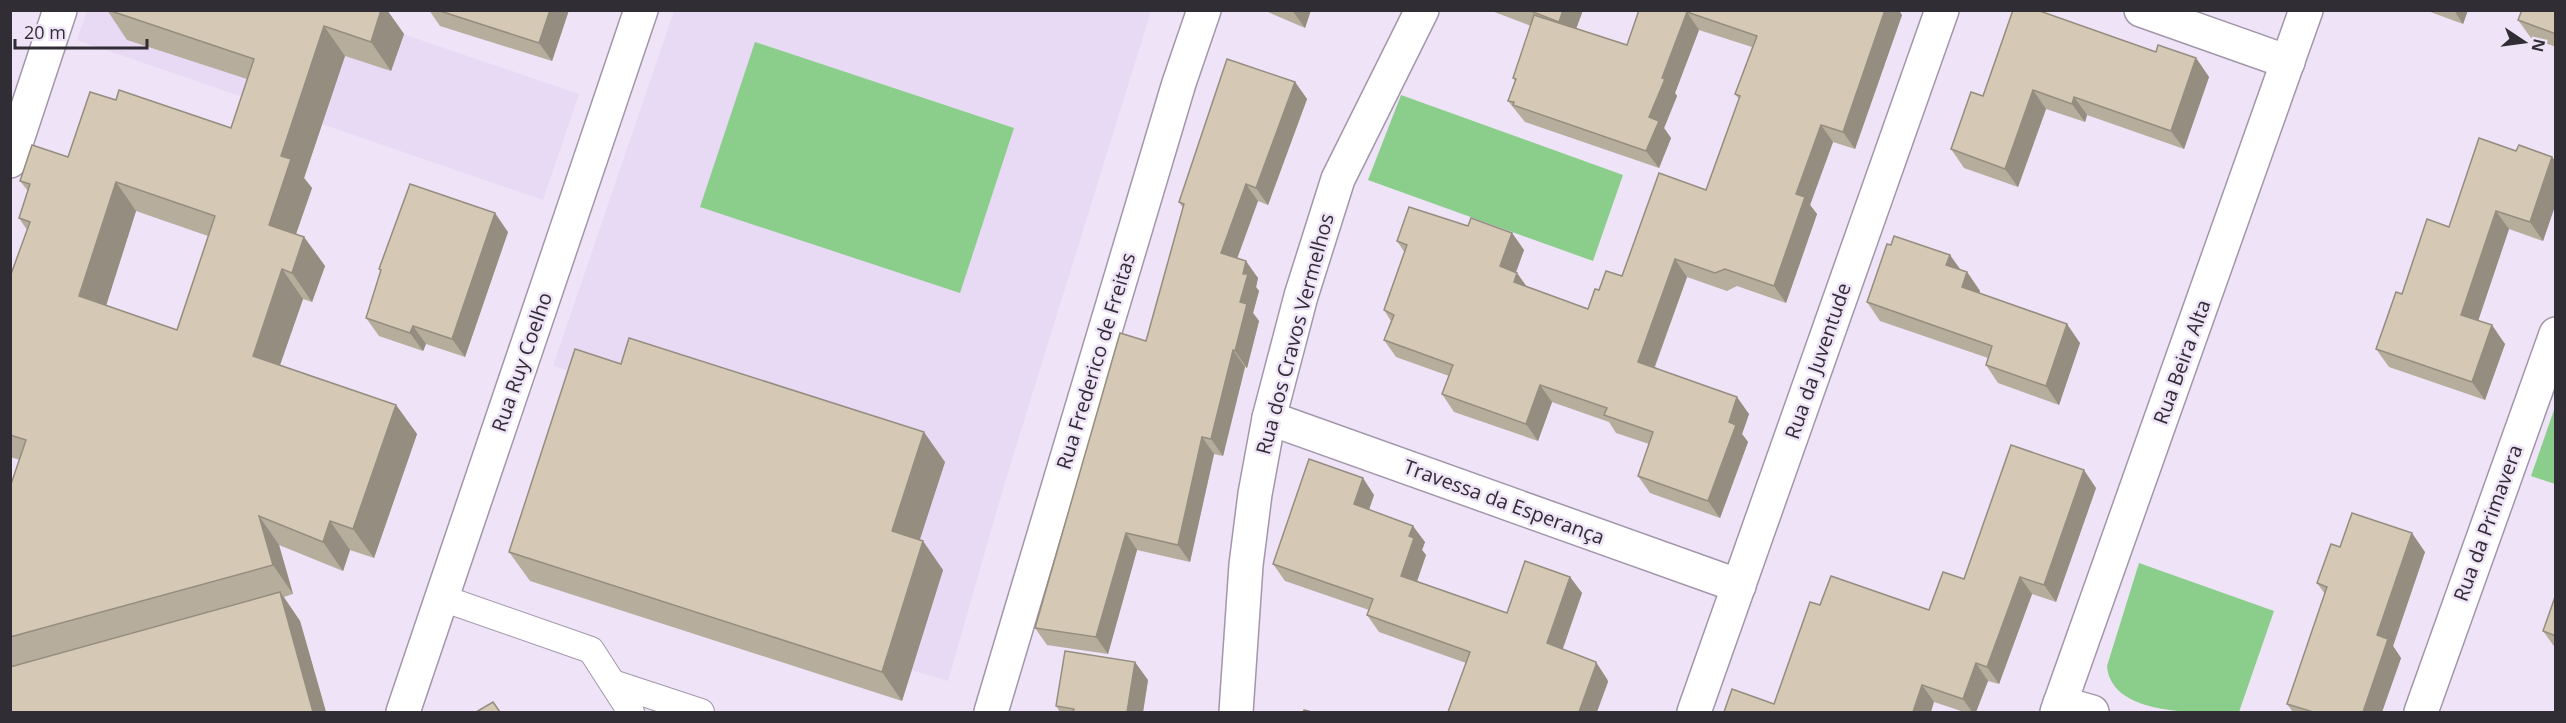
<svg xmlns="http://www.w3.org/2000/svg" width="2566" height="723" viewBox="0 0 2566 723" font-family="'Open Sans',sans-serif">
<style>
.built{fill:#e8d9f4}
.green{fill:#8bce8b}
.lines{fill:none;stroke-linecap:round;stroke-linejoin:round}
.service-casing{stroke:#a297aa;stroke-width:28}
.minor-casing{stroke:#a297aa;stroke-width:36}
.service{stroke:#fff;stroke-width:26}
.minor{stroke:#fff;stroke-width:33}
.wall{fill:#b7ad9d;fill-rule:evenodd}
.shaded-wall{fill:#958d7f}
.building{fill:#d5c9b6;stroke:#958d7f;stroke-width:1.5;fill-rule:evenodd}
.labels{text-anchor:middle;stroke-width:5;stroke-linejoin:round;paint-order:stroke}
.street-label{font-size:20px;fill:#312d34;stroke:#eee3f7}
</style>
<rect width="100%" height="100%" fill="#eee3f7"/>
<!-- built -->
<g class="built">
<polygon points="87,11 335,11 579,94 543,200 77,40"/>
<polygon points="674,11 1151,11 1005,482 948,681 911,670 595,378 553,366"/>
</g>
<!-- green -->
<g class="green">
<polygon points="755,42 1014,128 960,293 700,207"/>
<polygon points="1401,95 1623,175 1593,261 1368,180"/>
<polygon points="2555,407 2555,484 2531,476"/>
<path d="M2139,563l135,48 -35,101c-38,1 -128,5 -132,-46z"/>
</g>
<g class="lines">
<!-- service casing -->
<g class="service-casing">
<g id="service">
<polyline points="442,598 591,650 631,712"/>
<polyline points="613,683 701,712"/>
</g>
</g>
<!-- minor casing -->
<g class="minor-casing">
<g id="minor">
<polyline points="2141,10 2288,62"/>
<polyline points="10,161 60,10"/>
<polyline points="1269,418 1739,586"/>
<polyline points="2060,703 2092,712"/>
<polyline points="403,712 641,10"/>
<polyline points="991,712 1179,83 1204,10"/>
<polyline points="1236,712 1246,565 1255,494 1269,418 1301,296 1338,179 1422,10"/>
<polyline points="1694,712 1942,10"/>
<polyline points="2057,712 2306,10"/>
<polyline points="2421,712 2556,334"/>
</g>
</g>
<!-- service -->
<use href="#service" class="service"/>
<!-- minor -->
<use href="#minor" class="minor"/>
</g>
<!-- wall -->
<g class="wall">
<path d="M107,10h280l17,24 -13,37 -46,-15 -41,122 8,10 -16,46 8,3 21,29 -13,36 -9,-3 -23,66 116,40 21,29 -43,124 -24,-8 -7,21 -64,-26 14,49 -9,3 16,24 26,91h-316v-225l10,-27 -10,-3v-180l17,-47 -8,-12 9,-27 -8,-10 48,-24 48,-57 115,28 16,-49 -120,-39zM136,211l72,25 -31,94 -71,-25z"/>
<polygon points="429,10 569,10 552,61 440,26"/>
<polygon points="1263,10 1311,10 1305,28"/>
<polygon points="1489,10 1583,10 1576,29 1627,45 1639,10 1902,15 1855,149 1833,142 1810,205 1817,214 1786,303 1737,286 1727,291 1687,277 1655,367 1749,414 1742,434 1748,442 1720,518 1650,493 1638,476 1649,444 1616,433 1609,422 1552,402 1538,441 1454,412 1442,394 1449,376 1396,357 1384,340 1391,321 1384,310 1405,253 1397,241 1468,226 1512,233 1524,250 1516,272 1527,287 1588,309 1599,290 1622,276 1706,190 1739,99 1735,94 1752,47 1699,30 1675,93 1677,96 1664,128 1671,138 1659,168 1525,122 1508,101 1515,81 1513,78 1531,26"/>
<polygon points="2425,10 2468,10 2463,24"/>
<polygon points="2556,10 2556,47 2531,38 2518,20"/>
<polygon points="2156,52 2196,58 2209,77 2184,149 2087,115 2085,122 2046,109 2018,187 1964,168 1951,149 1983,96"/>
<polygon points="1295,82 1307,99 1268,205 1258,201 1237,258 1258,278 1256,287 1259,291 1253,313 1259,321 1247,368 1245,367 1223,456 1214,454 1190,562 1137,550 1108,654 1047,645 1035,628 1146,341 1183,208 1179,202"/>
<polygon points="2516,151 2552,157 2556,162 2556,203 2543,241 2509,229 2478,321 2505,344 2485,400 2389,367 2376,349 2402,294 2449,227"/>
<polygon points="508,232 465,357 426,344 423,351 379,336 366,318 381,272 379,269"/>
<polygon points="1961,270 1967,272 1980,291 1979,293 2080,343 2059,405 1998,383 1986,365 1988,358 1880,321 1867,302"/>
<polygon points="621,364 945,462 919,540 943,570 902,701 530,581 509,552"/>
<polygon points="2096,488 2056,602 2032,594 1999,684 1988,681 1976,712 1964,712 1934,702 1774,704 1820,605 1929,610 1964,579"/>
<polygon points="1374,495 1369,510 1425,542 1422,550 1426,555 1417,581 1507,613 1570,577 1582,593 1562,649 1607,679 1608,682 1466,663 1379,632 1367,615 1369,610 1285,581 1273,564"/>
<polygon points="2425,552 2393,646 2401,658 2382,712 2293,712 2287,704 2325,594 2317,583"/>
<polygon points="2556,594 2556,649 2543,631"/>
<polygon points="1148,680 1143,712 1060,712 1056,706"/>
</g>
<!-- shaded-wall -->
<g class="shaded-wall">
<polygon points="381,10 387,10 404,34 391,71 371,42"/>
<polygon points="550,10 569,10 552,61 539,43"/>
<polygon points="1292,10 1311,10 1305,28"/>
<polygon points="1563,10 1583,10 1572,40 1559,22"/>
<polygon points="1885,10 1899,10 1902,15 1855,149 1843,132"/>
<polygon points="2454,10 2468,10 2463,24"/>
<polygon points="1687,12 1699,30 1675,93 1677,96 1664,128 1671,138 1659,168 1646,151 1649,117 1662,78"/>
<polygon points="324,26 345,56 304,178 312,188 289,254 269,225 281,156"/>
<polygon points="2196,58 2209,77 2184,149 2171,131"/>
<polygon points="1295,82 1307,99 1268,205 1256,188"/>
<polygon points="2033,90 2046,109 2018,187 2005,169"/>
<polygon points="2074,97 2087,115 2085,122 2072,104"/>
<polygon points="1821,125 1833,142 1810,205 1817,214 1786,303 1774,286 1796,194"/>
<polygon points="2552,157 2556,162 2556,203 2543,241 2530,222"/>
<polygon points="116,182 136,211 100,325 79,296"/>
<polygon points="1246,184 1258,201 1233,270 1221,253"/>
<polygon points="2496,211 2509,229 2474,333 2461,315"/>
<polygon points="495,213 508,232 465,357 452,339"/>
<polygon points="1512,233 1524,250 1512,283 1500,266"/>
<polygon points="304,237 325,266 312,302 292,273"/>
<polygon points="1950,255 1963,273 1946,265"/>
<polygon points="1675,259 1687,277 1650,379 1638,362"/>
<polygon points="1246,261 1258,278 1256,287 1259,291 1253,313 1259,321 1247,368 1235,351 1240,302 1243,274"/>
<polygon points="282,269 303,299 273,385 253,356"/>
<polygon points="1967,272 1980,291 1975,305 1962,287"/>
<polygon points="1517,273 1529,290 1514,282"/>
<polygon points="2067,324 2080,343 2059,405 2046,386"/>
<polygon points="2492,325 2505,344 2485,400 2472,382"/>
<polygon points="413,326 426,344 423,351 410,333"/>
<polygon points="1233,350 1245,367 1223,456 1211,439"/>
<polygon points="1540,385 1552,402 1538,441 1526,424"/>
<polygon points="1737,397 1749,414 1742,434 1748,442 1720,518 1708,501 1729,422"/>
<polygon points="396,405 417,434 374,558 353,529"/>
<polygon points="924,432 945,462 913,561 892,531"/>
<polygon points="1202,437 1214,454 1190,562 1178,545"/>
<polygon points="2084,470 2096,488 2056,602 2044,585"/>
<polygon points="1363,478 1374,495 1365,521 1354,504"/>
<polygon points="259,516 279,545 293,594 273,565"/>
<polygon points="330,521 350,550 343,571 323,542"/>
<polygon points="1413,526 1425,542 1422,550 1426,555 1413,593 1401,576 1409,536"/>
<polygon points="1126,533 1137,550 1108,654 1096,637"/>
<polygon points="2412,533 2425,552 2393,646 2401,658 2382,712 2363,712 2377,635"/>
<polygon points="923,541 943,570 902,701 882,672"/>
<polygon points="1570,577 1582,593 1559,660 1547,643"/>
<polygon points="2020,577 2032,594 1999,684 1987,667"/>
<polygon points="280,592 300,621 326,712 313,712"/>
<polygon points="1135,662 1148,680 1143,712 1127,712"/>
<polygon points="1596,662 1607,679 1608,682 1597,712 1579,712"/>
<polygon points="1976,663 1988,681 1976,712 1972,712 1963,699"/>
<polygon points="1922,685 1934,702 1931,712 1913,712"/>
</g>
<!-- building -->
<g class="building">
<path d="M108,10h273l-10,32 -47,-16 -43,130 10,3 -22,66 35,12 -12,36 -10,-4 -29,87 143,49 -43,124 -23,-8 -7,21 -64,-26 14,49 -263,72v-150l16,-47 -16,-5v-158l20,-55 -11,-4 11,-34 -10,-3 12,-36 36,12 22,-65 26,8 3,-10 112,38 23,-69zM116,182l99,34 -38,114 -98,-34z"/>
<polygon points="437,10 550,10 539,43"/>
<polygon points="1528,10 1563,10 1559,22"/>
<polygon points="1639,10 1885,10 1843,132 1821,125 1796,194 1805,197 1774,286 1725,269 1715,273 1675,259 1638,362 1737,397 1729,422 1736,425 1708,501 1638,476 1653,432 1604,415 1607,408 1540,385 1526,424 1442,394 1453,365 1384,340 1394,315 1384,310 1407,245 1397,241 1409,207 1468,226 1471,218 1512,233 1500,266 1517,273 1514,282 1588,309 1595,289 1599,290 1606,271 1622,276 1659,173 1706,190 1740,96 1735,94 1757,36 1687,12 1662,78 1665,79 1649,117 1659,121 1646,151 1513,105 1514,102 1508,101 1516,79 1513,78 1534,15 1627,45"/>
<polygon points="2013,10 2037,10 2156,52 2158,45 2196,58 2171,131 2074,97 2072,104 2033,90 2005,169 1951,149 1971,92 1983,96"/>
<polygon points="2522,10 2556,10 2556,34 2518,20"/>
<polygon points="1227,59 1295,82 1256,188 1246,184 1221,253 1246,261 1243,274 1248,274 1240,302 1247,304 1235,351 1233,350 1211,439 1202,437 1178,545 1126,533 1096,637 1035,628 1120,333 1146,341 1184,204 1179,202"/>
<polygon points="2479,138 2516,151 2519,145 2552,157 2530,222 2496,211 2461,315 2492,325 2472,382 2376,349 2396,292 2402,294 2427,219 2449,227"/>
<polygon points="410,184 495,213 452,339 413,326 410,333 366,318 381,270 379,269"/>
<polygon points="1894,236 1950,255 1946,265 1967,272 1962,287 2067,324 2046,386 1986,365 1992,346 1867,302 1887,244 1891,245"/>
<polygon points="629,338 924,432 892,531 923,541 882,672 509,552 575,349 621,364"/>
<polygon points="2011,445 2084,470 2044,585 2020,577 1987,667 1976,663 1963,699 1922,685 1913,712 1724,712 1732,689 1774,704 1810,602 1820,605 1831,576 1929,610 1943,572 1964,579"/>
<polygon points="1309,459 1363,478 1354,504 1413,526 1409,536 1414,538 1401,576 1507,613 1525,561 1570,577 1547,643 1596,662 1596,665 1579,712 1448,712 1470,652 1367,615 1373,599 1273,564"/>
<polygon points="2352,513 2412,533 2377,635 2388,639 2363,712 2313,712 2287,704 2327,587 2317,583 2331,544 2340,547"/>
<polygon points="280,592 313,712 10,712 10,667"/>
<polygon points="2556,594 2556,636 2543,631"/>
<polygon points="1065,651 1135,662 1127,712 1073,712 1074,709 1056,706"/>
<polygon points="493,702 500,712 476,712"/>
<polygon points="1304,710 1312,712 1303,712"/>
</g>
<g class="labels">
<!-- street labels -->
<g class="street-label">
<text transform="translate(1295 334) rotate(-75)" y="7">Rua dos Cravos Vermelhos</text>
<text transform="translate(1096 361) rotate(-73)" y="7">Rua Frederico de Freitas</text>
<text transform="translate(1818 361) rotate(-71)" y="7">Rua da Juventude</text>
<text transform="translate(522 362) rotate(-71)" y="7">Rua Ruy Coelho</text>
<text transform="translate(2182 362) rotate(-70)" y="7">Rua Beira Alta</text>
<text transform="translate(1504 502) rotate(20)" y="7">Travessa da Esperança</text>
<text transform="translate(2488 523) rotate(-70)" y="7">Rua da Primavera</text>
</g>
</g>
<!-- border -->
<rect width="2566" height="723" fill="none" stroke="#312d34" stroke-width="24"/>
<!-- north arrow -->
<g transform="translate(2524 42) rotate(103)" stroke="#eee3f7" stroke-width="4.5" paint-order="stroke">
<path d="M0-4.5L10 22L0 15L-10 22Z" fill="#312d34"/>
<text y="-9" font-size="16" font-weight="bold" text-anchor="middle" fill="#312d34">N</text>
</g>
<!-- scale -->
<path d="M15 39v9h132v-9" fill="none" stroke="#312d34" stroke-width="3"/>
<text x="24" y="39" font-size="18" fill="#312d34" stroke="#eee3f7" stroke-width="4.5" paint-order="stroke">20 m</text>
</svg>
